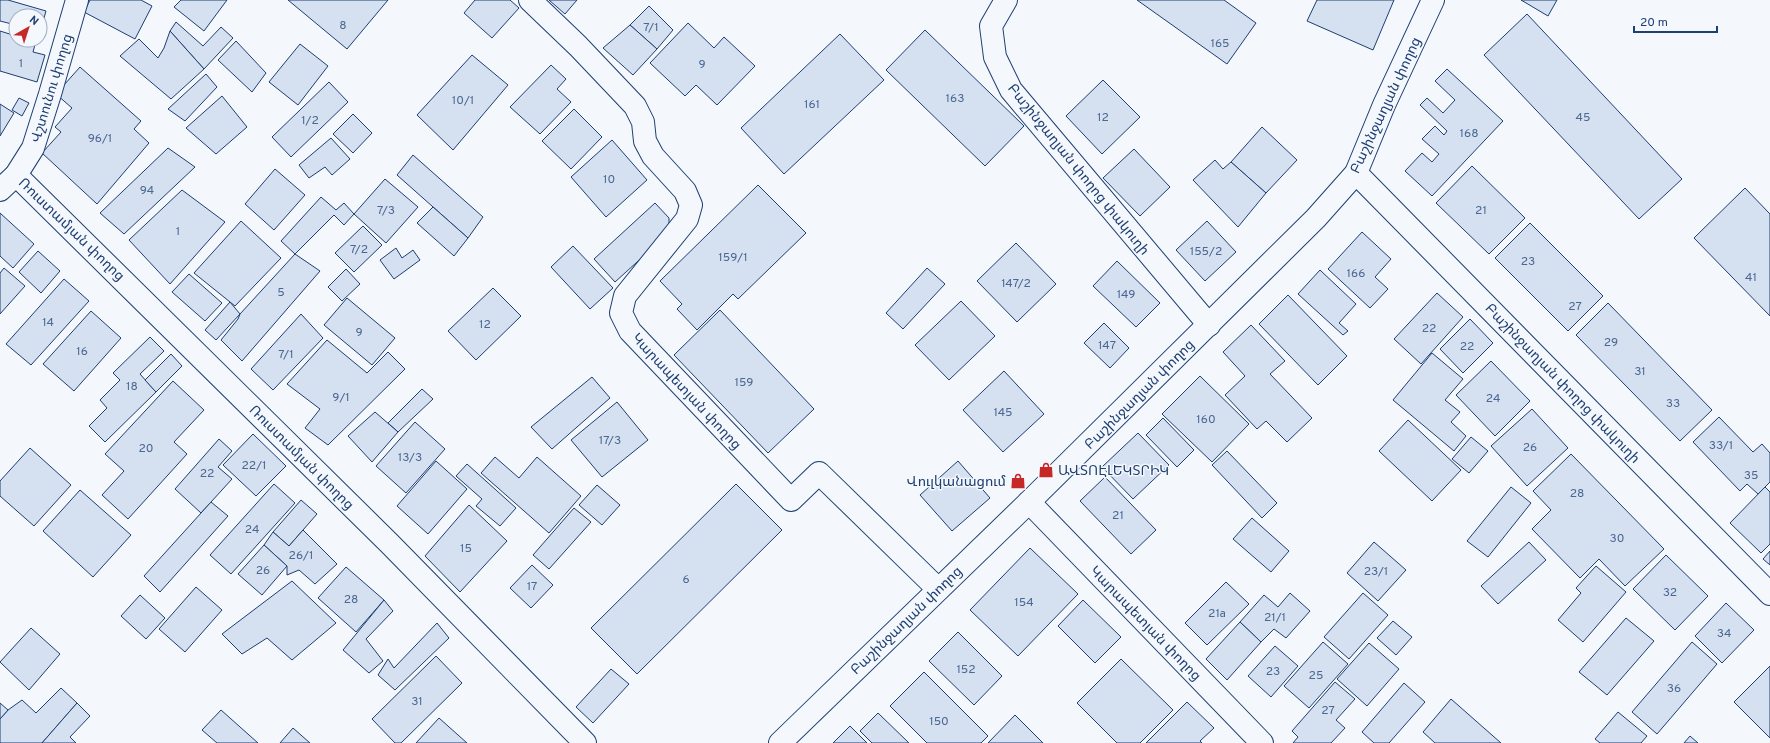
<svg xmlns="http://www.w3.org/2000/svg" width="1770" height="743" viewBox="0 0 1770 743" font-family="Overpass,'Noto Sans Armenian',sans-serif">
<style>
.building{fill:#d5e0f0;stroke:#1d3f73}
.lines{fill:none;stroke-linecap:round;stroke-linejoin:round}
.street-casing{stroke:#1d3f73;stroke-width:24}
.secondary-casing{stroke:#1d3f73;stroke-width:24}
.street{stroke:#f4f7fb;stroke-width:22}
.secondary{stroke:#f4f7fb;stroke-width:22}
.labels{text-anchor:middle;stroke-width:3;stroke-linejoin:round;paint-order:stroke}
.number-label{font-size:12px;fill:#4b6792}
.street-label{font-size:14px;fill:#1d3f73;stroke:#f4f7fb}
.poi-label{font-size:14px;fill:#1d3f73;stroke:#f4f7fb;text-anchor:start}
</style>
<rect width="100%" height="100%" fill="#f4f7fb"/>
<!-- building -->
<g class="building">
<polygon points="0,0 8,0 46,11 40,32 40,16 16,16 16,25 0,21"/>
<polygon points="90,0 141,0 152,6 135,39 84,12"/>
<polygon points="181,0 227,0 204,31 174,7"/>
<polygon points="288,0 388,0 347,49"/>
<polygon points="475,0 510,0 519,8 492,38 464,13"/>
<polygon points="549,0 577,0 565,14"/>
<polygon points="1137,0 1224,0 1256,23 1227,64"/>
<polygon points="1317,0 1394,0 1373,50 1307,21"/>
<polygon points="1521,0 1557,0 1548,16"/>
<polygon points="649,6 673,30 657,49 630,25"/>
<polygon points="1527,14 1682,179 1639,219 1484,55"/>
<polygon points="176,22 203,46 221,27 233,38 204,69 170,31"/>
<polygon points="688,23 714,48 724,37 755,66 717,105 696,85 685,96 650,63"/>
<polygon points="630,25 657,49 633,75 603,48"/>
<polygon points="925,30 1024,126 985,166 886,70"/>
<polygon points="0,31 16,36 16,40 36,41 33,52 45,55 37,82 0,71"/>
<polygon points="170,31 204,69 171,99 120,56 139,39 158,58 164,48"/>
<polygon points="840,34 884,80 784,174 741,128"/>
<polygon points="236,41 266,73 252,92 218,60"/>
<polygon points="300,44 328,66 298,105 269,82"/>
<polygon points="472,55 508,85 453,150 417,115"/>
<polygon points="551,65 566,79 557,89 571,102 540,134 510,107"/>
<polygon points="80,67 141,121 134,129 149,143 97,204 42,153 61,132 55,127 72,108 56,94"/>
<polygon points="1447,69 1503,121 1432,196 1405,171 1422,153 1432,162 1439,154 1422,139 1435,126 1444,135 1447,131 1420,105 1427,98 1443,113 1455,100 1435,81"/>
<polygon points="206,74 217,87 185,121 168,109"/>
<polygon points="1103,80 1140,117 1102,154 1066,116"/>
<polygon points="329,82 348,102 291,157 272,137"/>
<polygon points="222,96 247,127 216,154 186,128"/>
<polygon points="19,98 29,103 22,116 12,110"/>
<polygon points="0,104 14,113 0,136"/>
<polygon points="574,109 602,137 571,169 542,141"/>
<polygon points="353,114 372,133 353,153 333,134"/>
<polygon points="1262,127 1297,160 1266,193 1231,162"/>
<polygon points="331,138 350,159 332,175 325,167 309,178 299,165"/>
<polygon points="612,140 647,180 606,217 571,177"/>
<polygon points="168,148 195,167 124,234 100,213"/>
<polygon points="1134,149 1170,187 1140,216 1103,178"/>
<polygon points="413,155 483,217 468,238 397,175"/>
<polygon points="1215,160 1223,169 1231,162 1266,193 1238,227 1193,180"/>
<polygon points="1472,166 1525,218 1489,254 1436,203"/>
<polygon points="275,169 305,195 274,230 245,204"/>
<polygon points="385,179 418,207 386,243 354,214"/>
<polygon points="758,185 806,233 738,299 733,294 697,330 677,309 682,304 660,281"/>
<polygon points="1745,188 1770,214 1770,316 1694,238"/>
<polygon points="182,190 225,222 170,284 129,240"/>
<polygon points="321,197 336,210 344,203 354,214 344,225 334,215 295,254 281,241"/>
<polygon points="655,203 669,218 669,233 615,282 594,259"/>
<polygon points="433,207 468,238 454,256 417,223"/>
<polygon points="0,213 34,244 13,268 0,256"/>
<polygon points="241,221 281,258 235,306 194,273"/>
<polygon points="1207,221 1236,252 1205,281 1176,250"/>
<polygon points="1530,223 1603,296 1568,331 1495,258"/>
<polygon points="363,226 382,245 354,272 335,253"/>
<polygon points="1362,232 1391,259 1375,277 1388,289 1370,308 1328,269"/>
<polygon points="1016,243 1056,284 1017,322 977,281"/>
<polygon points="573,246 613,288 590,309 551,267"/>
<polygon points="396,248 402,258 413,250 420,260 394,279 380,260"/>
<polygon points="38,251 60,271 41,293 19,272"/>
<polygon points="295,254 320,271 242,361 221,340 238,319 240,314"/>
<polygon points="1117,261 1160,303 1136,327 1093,286"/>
<polygon points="4,268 25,286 0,314 0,273"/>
<polygon points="927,268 945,284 903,329 886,313"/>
<polygon points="346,269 360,284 342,301 328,287"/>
<polygon points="1320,270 1356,304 1339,323 1348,331 1343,335 1298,294"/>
<polygon points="189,274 222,303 205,321 172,292"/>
<polygon points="64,279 89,301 31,365 6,344"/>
<polygon points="493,288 521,316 476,360 448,331"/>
<polygon points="1437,293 1463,317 1421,364 1394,339"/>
<polygon points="1288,295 1347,356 1318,385 1259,324"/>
<polygon points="347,298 395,338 372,365 324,325"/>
<polygon points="961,301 995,336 949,380 915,345"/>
<polygon points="230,302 240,314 216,340 205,330"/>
<polygon points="1608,303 1712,410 1680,441 1576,335"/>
<polygon points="720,310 814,409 768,453 674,355"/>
<polygon points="91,311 121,338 74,391 43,364"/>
<polygon points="301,314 323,338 273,390 251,369"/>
<polygon points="1470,319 1493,343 1463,373 1440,349"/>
<polygon points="1104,323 1129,348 1110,368 1084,343"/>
<polygon points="1251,325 1285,361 1270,374 1312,418 1287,442 1266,421 1257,429 1225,395 1245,376 1223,352"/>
<polygon points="150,337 164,351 140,374 156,392 105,442 89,426 107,408 100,400 120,380 113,373"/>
<polygon points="327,340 367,373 388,352 405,369 328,445 305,428 320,409 287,384"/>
<polygon points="1432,353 1463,379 1445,400 1460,412 1451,422 1466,436 1454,451 1393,400"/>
<polygon points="171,354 182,366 156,392 145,380"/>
<polygon points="1491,361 1530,401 1495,436 1456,395"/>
<polygon points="1004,371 1044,414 1003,452 963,410"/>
<polygon points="1200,376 1249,424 1212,462 1162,414"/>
<polygon points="592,377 610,398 552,449 531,427"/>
<polygon points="173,381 204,410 174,442 187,454 128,519 102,495 124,471 105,454"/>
<polygon points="422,389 433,399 398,432 388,423"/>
<polygon points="617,402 648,440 602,477 571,440"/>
<polygon points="1532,409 1568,448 1527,486 1491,446"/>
<polygon points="375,412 398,432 372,462 348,436"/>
<polygon points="1719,417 1753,452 1762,444 1770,453 1770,482 1758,494 1747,484 1740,491 1693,442"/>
<polygon points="1163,418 1194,450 1177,467 1146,435"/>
<polygon points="1408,420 1461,470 1432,501 1379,451"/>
<polygon points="415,422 445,449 406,493 376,466"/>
<polygon points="1138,433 1169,465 1133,499 1102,467"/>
<polygon points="253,434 286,466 256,496 223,465"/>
<polygon points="1471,437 1488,451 1469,473 1452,459"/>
<polygon points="219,439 232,451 218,467 232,479 201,513 175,489"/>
<polygon points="30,448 71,485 34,526 0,496 0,481"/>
<polygon points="1227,451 1277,503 1262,518 1212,465"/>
<polygon points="1571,454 1664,549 1625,586 1599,559 1580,578 1532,529 1551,510 1533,491"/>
<polygon points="495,457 519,478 537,457 581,496 549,533 481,473"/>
<polygon points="436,461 467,489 428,534 397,506"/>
<polygon points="958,461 990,498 952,531 920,495"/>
<polygon points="467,464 516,508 500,526 476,506 482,499 456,476"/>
<polygon points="1105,477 1156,530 1131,554 1080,501"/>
<polygon points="274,484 295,503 231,574 210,555"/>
<polygon points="736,484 782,530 637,674 591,628"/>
<polygon points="597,485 620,505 602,525 579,505"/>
<polygon points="1511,487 1531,503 1488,557 1467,541"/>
<polygon points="1765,487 1770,492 1770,544 1761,553 1730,523"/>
<polygon points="80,490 131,535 93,577 43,531"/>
<polygon points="301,500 317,514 289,546 273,532"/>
<polygon points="211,502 228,516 160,592 144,576"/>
<polygon points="469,505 507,541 460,592 425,556"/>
<polygon points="574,508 591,522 549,569 533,555"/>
<polygon points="1252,518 1289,551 1271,572 1233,539"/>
<polygon points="303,530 337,564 315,584 299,570 287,575 287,566 264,545 273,532 289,546"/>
<polygon points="1374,542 1406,570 1378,601 1347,573"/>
<polygon points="1529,542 1546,560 1498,604 1481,586"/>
<polygon points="264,545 287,566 262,595 238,574"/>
<polygon points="1030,548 1078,594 1018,656 970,610"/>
<polygon points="1770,551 1770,565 1763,559"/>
<polygon points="1666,555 1708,596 1675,630 1633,589"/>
<polygon points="532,565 553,585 531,608 510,588"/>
<polygon points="1596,566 1626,592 1583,642 1558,620 1581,593 1576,588"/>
<polygon points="346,567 384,600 356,632 318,598"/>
<polygon points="292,581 336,623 292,660 267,638 242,654 222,634"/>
<polygon points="1226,582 1249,604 1207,645 1185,623"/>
<polygon points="196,587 222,610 185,652 159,629"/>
<polygon points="1290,593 1310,611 1286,638 1274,629 1261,642 1240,622 1264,595 1278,607"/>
<polygon points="1363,593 1388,615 1349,659 1324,637"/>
<polygon points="140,595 165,618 146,639 121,616"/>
<polygon points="384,600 393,611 366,639 383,661 369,673 343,650"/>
<polygon points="1083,600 1121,637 1095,663 1058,626"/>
<polygon points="1726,603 1754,630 1722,663 1695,636"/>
<polygon points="1626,618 1654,641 1607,695 1579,672"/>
<polygon points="1393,621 1412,637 1396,655 1377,638"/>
<polygon points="1240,622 1261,642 1227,680 1206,659"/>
<polygon points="437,623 449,638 395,690 378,675 388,659 394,668"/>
<polygon points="31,628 60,654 29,690 0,662"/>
<polygon points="958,632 1002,676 974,705 929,661"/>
<polygon points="1323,642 1348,664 1309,708 1284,686"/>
<polygon points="1692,642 1717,664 1657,734 1632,712"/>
<polygon points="1369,643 1399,669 1367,706 1337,679"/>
<polygon points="1275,646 1298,666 1271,697 1248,676"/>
<polygon points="436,656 462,683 401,743 395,743 372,719"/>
<polygon points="1121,659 1173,710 1140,743 1117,743 1077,703"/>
<polygon points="1770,666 1770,738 1734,702"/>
<polygon points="611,669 629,684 593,723 576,707"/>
<polygon points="924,672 988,736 981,743 927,743 890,706"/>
<polygon points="1335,682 1355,699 1336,720 1345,728 1331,743 1293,743 1298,737 1292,731"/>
<polygon points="1404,683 1425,702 1389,743 1374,743 1362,732"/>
<polygon points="61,688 77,703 42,743 0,743 0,719 8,710 22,700 36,713"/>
<polygon points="1451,699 1501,743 1435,743 1423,732"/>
<polygon points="1187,702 1214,728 1200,741 1202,743 1146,743"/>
<polygon points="0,703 8,710 0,719"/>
<polygon points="77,703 90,716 70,737 76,743 42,743"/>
<polygon points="221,710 258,743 217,743 202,730"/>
<polygon points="1618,712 1647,736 1641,743 1600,743 1595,739"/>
<polygon points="878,713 909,743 872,743 860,731"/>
<polygon points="1015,715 1043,743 988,743"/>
<polygon points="439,718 467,743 416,743"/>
<polygon points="850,726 867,743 833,743"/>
<polygon points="293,728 310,743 280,743"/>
<polygon points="1690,736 1698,743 1684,743"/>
</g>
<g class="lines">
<!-- street casing -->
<g class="street-casing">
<g id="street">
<polyline points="530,0 578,46 635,106 643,122 645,141 653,156 685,191 691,205 687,219 625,296 621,313 630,331 791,500 819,473 938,589"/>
<polyline points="1006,0 991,26 995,57 1011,90 1209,325"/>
<polyline points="1356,173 1770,594"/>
<polyline points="16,175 390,544 585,743"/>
<polyline points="0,190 16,175 33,148 50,94 77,0"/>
<polyline points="1029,502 1262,743"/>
</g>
</g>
<!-- secondary casing -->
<g class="secondary-casing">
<polyline id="secondary" points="780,743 1029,502 1316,218 1356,173 1384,105 1433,0"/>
</g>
<!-- street -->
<use href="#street" class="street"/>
<!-- secondary -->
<use href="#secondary" class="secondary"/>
</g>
<!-- icons -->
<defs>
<g id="shop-bare" transform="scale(1.2)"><path d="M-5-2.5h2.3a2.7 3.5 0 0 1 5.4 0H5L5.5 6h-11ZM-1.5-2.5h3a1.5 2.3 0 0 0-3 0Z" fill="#c62828" stroke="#f4f7fb" stroke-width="2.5" paint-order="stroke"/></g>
</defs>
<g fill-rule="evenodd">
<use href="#shop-bare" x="1046" y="470"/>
<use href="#shop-bare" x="1018" y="481"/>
</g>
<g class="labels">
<!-- number labels -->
<g class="number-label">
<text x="343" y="29">8</text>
<text x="651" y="31">7/1</text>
<text x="1220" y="47">165</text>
<text x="21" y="67">1</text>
<text x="702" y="68">9</text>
<text x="955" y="102">163</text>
<text x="463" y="104">10/1</text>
<text x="812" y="108">161</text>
<text x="1103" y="121">12</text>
<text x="1583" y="121">45</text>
<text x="310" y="124">1/2</text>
<text x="1469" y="137">168</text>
<text x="100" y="142">96/1</text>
<text x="609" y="183">10</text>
<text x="147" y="194">94</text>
<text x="386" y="214">7/3</text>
<text x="1481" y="214">21</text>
<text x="178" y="235">1</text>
<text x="359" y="253">7/2</text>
<text x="1206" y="255">155/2</text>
<text x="733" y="261">159/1</text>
<text x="1528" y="265">23</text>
<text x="1356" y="277">166</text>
<text x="1751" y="281">41</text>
<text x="1016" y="287">147/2</text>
<text x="281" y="296">5</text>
<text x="1126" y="298">149</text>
<text x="1575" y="310">27</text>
<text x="48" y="326">14</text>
<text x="485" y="328">12</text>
<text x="1429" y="332">22</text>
<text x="359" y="336">9</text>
<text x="1611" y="346">29</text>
<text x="1107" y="349">147</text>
<text x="1467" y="350">22</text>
<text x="82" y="355">16</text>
<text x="286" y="358">7/1</text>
<text x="1640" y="375">31</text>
<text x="744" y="386">159</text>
<text x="132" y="390">18</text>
<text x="341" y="401">9/1</text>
<text x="1493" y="402">24</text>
<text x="1673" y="407">33</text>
<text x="1003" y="416">145</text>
<text x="1206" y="423">160</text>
<text x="610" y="444">17/3</text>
<text x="1721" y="449">33/1</text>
<text x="1530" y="451">26</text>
<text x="146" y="452">20</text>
<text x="410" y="461">13/3</text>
<text x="254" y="469">22/1</text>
<text x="207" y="477">22</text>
<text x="1751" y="479">35</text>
<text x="1577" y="497">28</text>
<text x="1118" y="519">21</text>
<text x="252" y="533">24</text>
<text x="1617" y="542">30</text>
<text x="466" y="552">15</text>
<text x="301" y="559">26/1</text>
<text x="263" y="574">26</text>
<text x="1376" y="575">23/1</text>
<text x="686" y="583">6</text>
<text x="532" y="590">17</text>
<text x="1670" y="596">32</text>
<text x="351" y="603">28</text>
<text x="1024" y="606">154</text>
<text x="1217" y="617">21a</text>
<text x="1275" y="621">21/1</text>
<text x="1724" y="637">34</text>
<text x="966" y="673">152</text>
<text x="1273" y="675">23</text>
<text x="1316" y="679">25</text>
<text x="1674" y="692">36</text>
<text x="417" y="705">31</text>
<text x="1328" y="714">27</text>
<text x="939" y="725">150</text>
</g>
<!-- street labels -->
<g class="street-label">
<text transform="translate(51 88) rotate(-73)" y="5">Վշտունու փողոց</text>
<text transform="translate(1385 105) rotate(-65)" y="5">Բաշինջաղյան փողոց</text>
<text transform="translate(1079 169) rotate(51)" y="5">Բաշինջաղյան փողոց փակուղի</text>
<text transform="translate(72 229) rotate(44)" y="5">Ռուստամյան փողոց</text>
<text transform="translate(1563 383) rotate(46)" y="5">Բաշինջաղյան փողոց փակուղի</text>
<text transform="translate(687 391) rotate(47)" y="5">Կարապետյան փողոց</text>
<text transform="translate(1139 394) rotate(-45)" y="5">Բաշինջաղյան փողոց</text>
<text transform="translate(302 457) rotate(45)" y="5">Ռուստամյան փողոց</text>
<text transform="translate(906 620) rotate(-44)" y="5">Բաշինջաղյան փողոց</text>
<text transform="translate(1146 623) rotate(46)" y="5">Կարապետյան փողոց</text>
</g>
<!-- poi labels -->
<g class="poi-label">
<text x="1058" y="475">ԱՎՏՈԷԼԵԿՏՐԻԿ</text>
<text x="1006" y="486" text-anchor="end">Վուլկանացում</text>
</g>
</g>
<!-- north arrow -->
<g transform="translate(28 28) rotate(39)"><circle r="19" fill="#f4f7fb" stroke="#9eadc5"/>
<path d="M0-3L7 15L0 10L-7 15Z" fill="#c62828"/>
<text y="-6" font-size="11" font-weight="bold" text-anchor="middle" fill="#1d3f73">N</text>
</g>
<!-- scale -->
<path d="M1634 26v6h83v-6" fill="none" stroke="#1d3f73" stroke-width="2"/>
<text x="1640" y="26" font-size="12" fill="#1d3f73" stroke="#f4f7fb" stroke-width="3" paint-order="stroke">20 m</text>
</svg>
